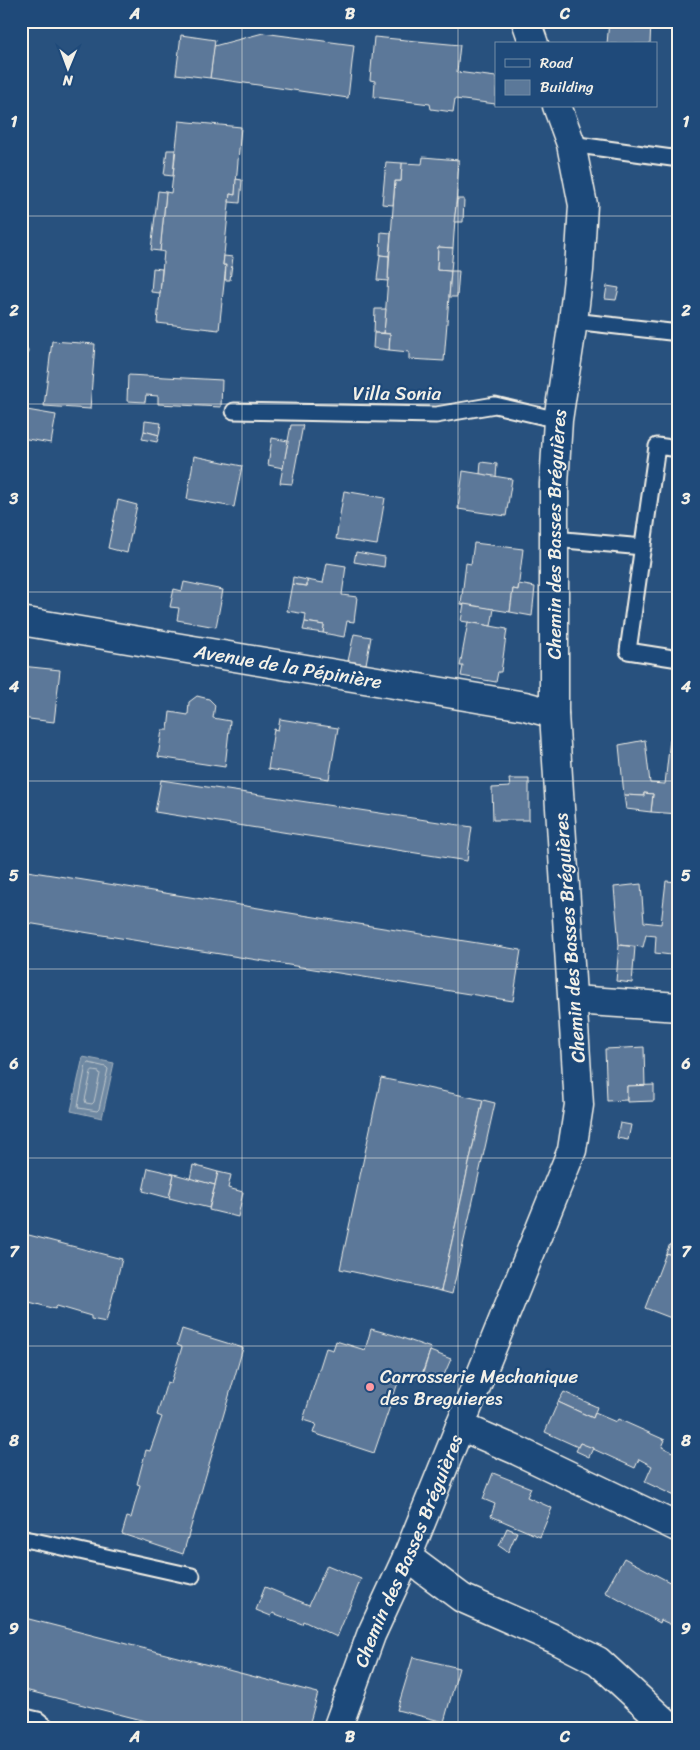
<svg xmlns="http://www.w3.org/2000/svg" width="700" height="1750" viewBox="0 0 700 1750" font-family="Sriracha,sans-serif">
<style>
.water{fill:#6e88a2;stroke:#a4b2be}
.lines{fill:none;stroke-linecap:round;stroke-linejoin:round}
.shore{stroke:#bec7cc;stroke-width:1}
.building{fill:#5b7899;stroke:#f4f1e8}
.lane-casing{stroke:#f4f1e8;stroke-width:19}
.street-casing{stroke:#f4f1e8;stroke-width:31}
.lane{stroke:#1f4a7a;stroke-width:15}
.street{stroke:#1f4a7a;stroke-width:28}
.grid{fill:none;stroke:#f4f1e8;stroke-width:1;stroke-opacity:0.55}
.poi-dot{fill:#ff9aa2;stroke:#1f4a7a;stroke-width:2}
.labels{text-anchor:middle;stroke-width:4.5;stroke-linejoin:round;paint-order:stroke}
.street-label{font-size:19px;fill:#f4f1e8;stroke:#1f4a7a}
.poi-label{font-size:19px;fill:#f4f1e8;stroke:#1f4a7a;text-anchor:start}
.neatline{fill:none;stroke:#f4f1e8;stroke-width:2}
.grid-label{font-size:16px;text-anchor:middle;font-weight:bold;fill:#f4f1e8}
</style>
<rect width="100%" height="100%" fill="#28517e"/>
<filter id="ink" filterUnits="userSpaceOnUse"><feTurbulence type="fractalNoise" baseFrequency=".02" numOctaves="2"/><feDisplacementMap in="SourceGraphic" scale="10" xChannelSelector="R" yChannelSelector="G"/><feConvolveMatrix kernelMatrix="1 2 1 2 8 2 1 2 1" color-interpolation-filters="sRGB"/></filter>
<g filter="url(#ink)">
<!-- water -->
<polygon class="water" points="83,1057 114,1063 102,1118 71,1111"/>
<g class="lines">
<!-- shore -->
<g class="shore">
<polygon points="89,1063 106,1067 108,1069 99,1109 97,1111 79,1108 78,1106 86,1065"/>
<polygon points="93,1071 99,1072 100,1074 94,1102 92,1104 86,1103 85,1100 91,1073"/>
</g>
</g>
<!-- building -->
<g class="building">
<polygon points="609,21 651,21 650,44 607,44"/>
<polygon points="263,33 354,45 348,98 210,78 214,46"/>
<polygon points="181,35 215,40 210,78 176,74"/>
<polygon points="374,37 460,45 457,72 496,77 496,104 455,99 453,112 431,109 430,104 374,97 375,81 370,80"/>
<polygon points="179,121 241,127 235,195 230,194 223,265 226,265 219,330 157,323 164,252 160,251 166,192 171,193"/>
<polygon points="167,150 175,150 173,176 164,175"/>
<polygon points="423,157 459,160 453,248 438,247 437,270 451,271 444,361 409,359 409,352 389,350 390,334 384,333 395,181 401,181 402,163 422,164"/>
<polygon points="386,162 402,163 401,181 395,181 393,205 382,204"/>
<polygon points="236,179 242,180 240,203 229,202 230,194 235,195"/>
<polygon points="158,191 166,192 160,251 151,250"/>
<polygon points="457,199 464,199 463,222 454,222"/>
<polygon points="381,232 391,233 389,256 380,255"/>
<polygon points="438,247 453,248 451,271 437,270"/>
<polygon points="380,255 389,256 388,281 377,280"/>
<polygon points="224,256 233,257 230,280 225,280 226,265 223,265"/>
<polygon points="153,268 162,269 160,293 151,292"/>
<polygon points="451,271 459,271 457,297 449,297"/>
<polygon points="607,286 619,288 616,300 605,299"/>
<polygon points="375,309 386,309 384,333 374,333"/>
<polygon points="374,333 390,334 389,350 373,348"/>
<polygon points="21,340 28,351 21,383"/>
<polygon points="52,341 95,344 90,409 44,406"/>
<polygon points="128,375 222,380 221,407 158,404 158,396 146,395 145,402 127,401"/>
<polygon points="21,409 56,415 51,443 21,438"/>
<polygon points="145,421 161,423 159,435 144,431"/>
<polygon points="291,425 303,425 292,484 280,483"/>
<polygon points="144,431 159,435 157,442 142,439"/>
<polygon points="272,438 288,441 283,468 268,465"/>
<polygon points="194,456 242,466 234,507 187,499"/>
<polygon points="481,462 497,464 496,477 480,474"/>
<polygon points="463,471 512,479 506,516 458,509"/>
<polygon points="344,491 385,498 377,545 336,539"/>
<polygon points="118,500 137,505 127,553 108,548"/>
<polygon points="474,543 523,549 518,590 513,589 510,612 461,604 466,563 471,564"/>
<polygon points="356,552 385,557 384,567 354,562"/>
<polygon points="327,563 346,566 342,595 357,597 354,622 347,621 344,637 323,633 324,625 305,622 306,614 287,611 292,584 307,586 307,580 323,583"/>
<polygon points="293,577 307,580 307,586 292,584"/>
<polygon points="184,582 223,590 216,627 177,620 179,608 170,607 174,589 182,591"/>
<polygon points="519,584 535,587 532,616 510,612 513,589 518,590"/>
<polygon points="464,604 494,609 491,626 461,621"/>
<polygon points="305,622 324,625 323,633 303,630"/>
<polygon points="468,622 507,629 501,672 498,672 496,682 461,676 463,666 460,666"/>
<polygon points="354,634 371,637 366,664 348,661"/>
<polygon points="21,666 60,670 54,722 21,718"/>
<polygon points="197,696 209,699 215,705 213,718 230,721 225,767 158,757 162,730 168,730 170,712 188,715 189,702"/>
<polygon points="280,719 338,728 329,779 268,769 274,729 278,730"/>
<polygon points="670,739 679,740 679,814 651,812 653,794 644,793 644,796 624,795 619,745 645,740 650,783 665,784"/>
<polygon points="509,779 529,779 529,820 493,820 492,788 510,787"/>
<polygon points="161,780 472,827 467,861 155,812"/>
<polygon points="644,793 653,794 651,812 626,809 624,795 644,796"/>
<polygon points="21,870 521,950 513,1001 21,922"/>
<polygon points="666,881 679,882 679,956 655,953 656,936 646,935 643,947 619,945 614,887 641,884 644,922 661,924"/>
<polygon points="619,945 635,947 632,983 616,981"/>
<polygon points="644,1047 645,1086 627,1086 627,1100 607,1101 605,1049"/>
<polygon points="381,1078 483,1100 441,1291 340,1269"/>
<polygon points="654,1085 654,1101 627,1102 627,1086"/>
<polygon points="483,1100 495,1103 452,1294 441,1291"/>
<polygon points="620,1123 631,1125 628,1140 617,1138"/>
<polygon points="193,1165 218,1172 215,1185 190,1179"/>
<polygon points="148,1168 174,1174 169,1198 143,1191"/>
<polygon points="218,1172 231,1175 228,1188 243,1192 238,1217 209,1210"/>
<polygon points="174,1174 215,1185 209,1208 169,1198"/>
<polygon points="21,1233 122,1259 106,1322 91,1319 91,1316 57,1306 55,1309 22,1300"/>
<polygon points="670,1244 679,1247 679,1258 666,1253"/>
<polygon points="666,1253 679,1258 679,1321 645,1308"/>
<polygon points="182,1329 243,1348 183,1554 122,1534 127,1517 131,1518 140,1485 137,1484 146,1450 150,1451 162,1417 157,1415 167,1382 171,1383 182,1347 177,1345"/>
<polygon points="371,1329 394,1335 431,1348 420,1380 401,1374 374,1453 313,1433 316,1424 303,1420 326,1348 333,1350 336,1341 365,1350"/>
<polygon points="430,1351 451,1359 441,1382 422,1376"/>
<polygon points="564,1392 597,1407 593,1418 558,1402"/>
<polygon points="558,1402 593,1418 595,1413 616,1422 618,1419 665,1440 662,1447 679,1455 679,1498 645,1482 652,1466 639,1459 635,1468 580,1443 578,1447 545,1432"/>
<polygon points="580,1443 593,1448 589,1457 576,1451"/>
<polygon points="493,1473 531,1488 527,1497 552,1508 540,1537 491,1516 495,1504 483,1499"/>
<polygon points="507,1528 517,1532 508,1552 499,1546"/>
<polygon points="624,1558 679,1587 675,1596 679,1598 679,1617 674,1626 661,1620 660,1623 605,1592"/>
<polygon points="327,1565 361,1579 337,1637 303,1621 302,1624 273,1613 271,1616 256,1610 265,1587 309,1605"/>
<polygon points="21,1617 318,1693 308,1729 177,1729 21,1689"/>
<polygon points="413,1657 459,1668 444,1722 397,1710"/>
</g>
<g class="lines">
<!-- lane casing -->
<g class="lane-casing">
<g id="lane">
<polyline points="571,144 679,159"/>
<polyline points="573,321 679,333"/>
<polyline points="234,411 436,415 495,405 558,420"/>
<polyline points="679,449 657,446 628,651 679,659"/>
<polyline points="554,539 643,547"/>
<polyline points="21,1538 192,1576"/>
<polyline points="21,1716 38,1720 49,1729"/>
</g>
</g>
<!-- street casing -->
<g class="street-casing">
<g id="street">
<polyline points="526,21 534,44"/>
<path id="s1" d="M21,621l504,85 29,8"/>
<polyline points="573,1000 679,1007"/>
<polyline points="460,1426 518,1451 679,1528"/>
<polyline points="407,1557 462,1598 555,1639 598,1661 672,1729"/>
<path id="s2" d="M337,1729l34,-94 36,-78 165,-407 7,-45 -25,-391v-230l4,-64 15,-99 6,-51 4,-65 -12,-61 -14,-38"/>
</g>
</g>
<!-- lane -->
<use href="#lane" class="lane"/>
<!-- street -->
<use href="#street" class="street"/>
</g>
</g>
<!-- grid -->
<path class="grid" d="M242,21v1708M458,21v1708M21,216h658M21,404h658M21,592h658M21,781h658M21,969h658M21,1158h658M21,1346h658M21,1534h658"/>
<!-- markers -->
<circle class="poi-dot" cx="370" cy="1387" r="5"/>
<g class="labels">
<!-- street labels -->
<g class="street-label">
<text x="397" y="400">Villa Sonia</text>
<text dy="7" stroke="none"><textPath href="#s2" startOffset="1242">Chemin des Basses Bréguières</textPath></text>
<text dy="7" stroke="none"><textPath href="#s1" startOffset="271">Avenue de la Pépinière</textPath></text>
<text transform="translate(569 938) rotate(-94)" y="7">Chemin des Basses Bréguières</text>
<text dy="7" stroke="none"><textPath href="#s2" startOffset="192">Chemin des Basses Bréguières</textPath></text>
</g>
<!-- poi labels -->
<g class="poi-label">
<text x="380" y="1383">Carrosserie Mechanique<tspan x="380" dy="22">des Breguieres</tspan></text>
</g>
</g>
<!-- margin -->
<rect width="700" height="1750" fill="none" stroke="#1f4a7a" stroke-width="55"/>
<!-- legend -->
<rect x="495" y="42" width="162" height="65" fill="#1f4a7a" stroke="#748da6"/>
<rect x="505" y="59" width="25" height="8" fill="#1f4a7a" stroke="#748da6"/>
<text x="540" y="68" font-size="15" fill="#f4f1e8">Road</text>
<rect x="505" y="80" width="25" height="15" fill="#5b7899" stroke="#748da6"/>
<text x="540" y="92" font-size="15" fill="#f4f1e8">Building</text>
<!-- north arrow -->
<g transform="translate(68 68) rotate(181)" stroke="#1f4a7a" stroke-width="4" paint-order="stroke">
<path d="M0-4L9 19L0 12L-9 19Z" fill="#f4f1e8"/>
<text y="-8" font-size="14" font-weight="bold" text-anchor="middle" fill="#f4f1e8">N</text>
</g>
<rect x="28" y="28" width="644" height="1694" class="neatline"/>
<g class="grid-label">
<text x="135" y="19">A</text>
<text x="350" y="19">B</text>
<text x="565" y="19">C</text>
<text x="14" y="127">1</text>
<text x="686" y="127">1</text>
<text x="14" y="316">2</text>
<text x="686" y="316">2</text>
<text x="14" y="504">3</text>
<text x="686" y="504">3</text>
<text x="14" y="692">4</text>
<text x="686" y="692">4</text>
<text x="14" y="881">5</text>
<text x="686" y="881">5</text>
<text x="14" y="1069">6</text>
<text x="686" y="1069">6</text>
<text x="14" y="1257">7</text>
<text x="686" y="1257">7</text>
<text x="14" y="1446">8</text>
<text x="686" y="1446">8</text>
<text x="14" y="1634">9</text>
<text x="686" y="1634">9</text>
<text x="135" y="1742">A</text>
<text x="350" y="1742">B</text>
<text x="565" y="1742">C</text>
</g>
</svg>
